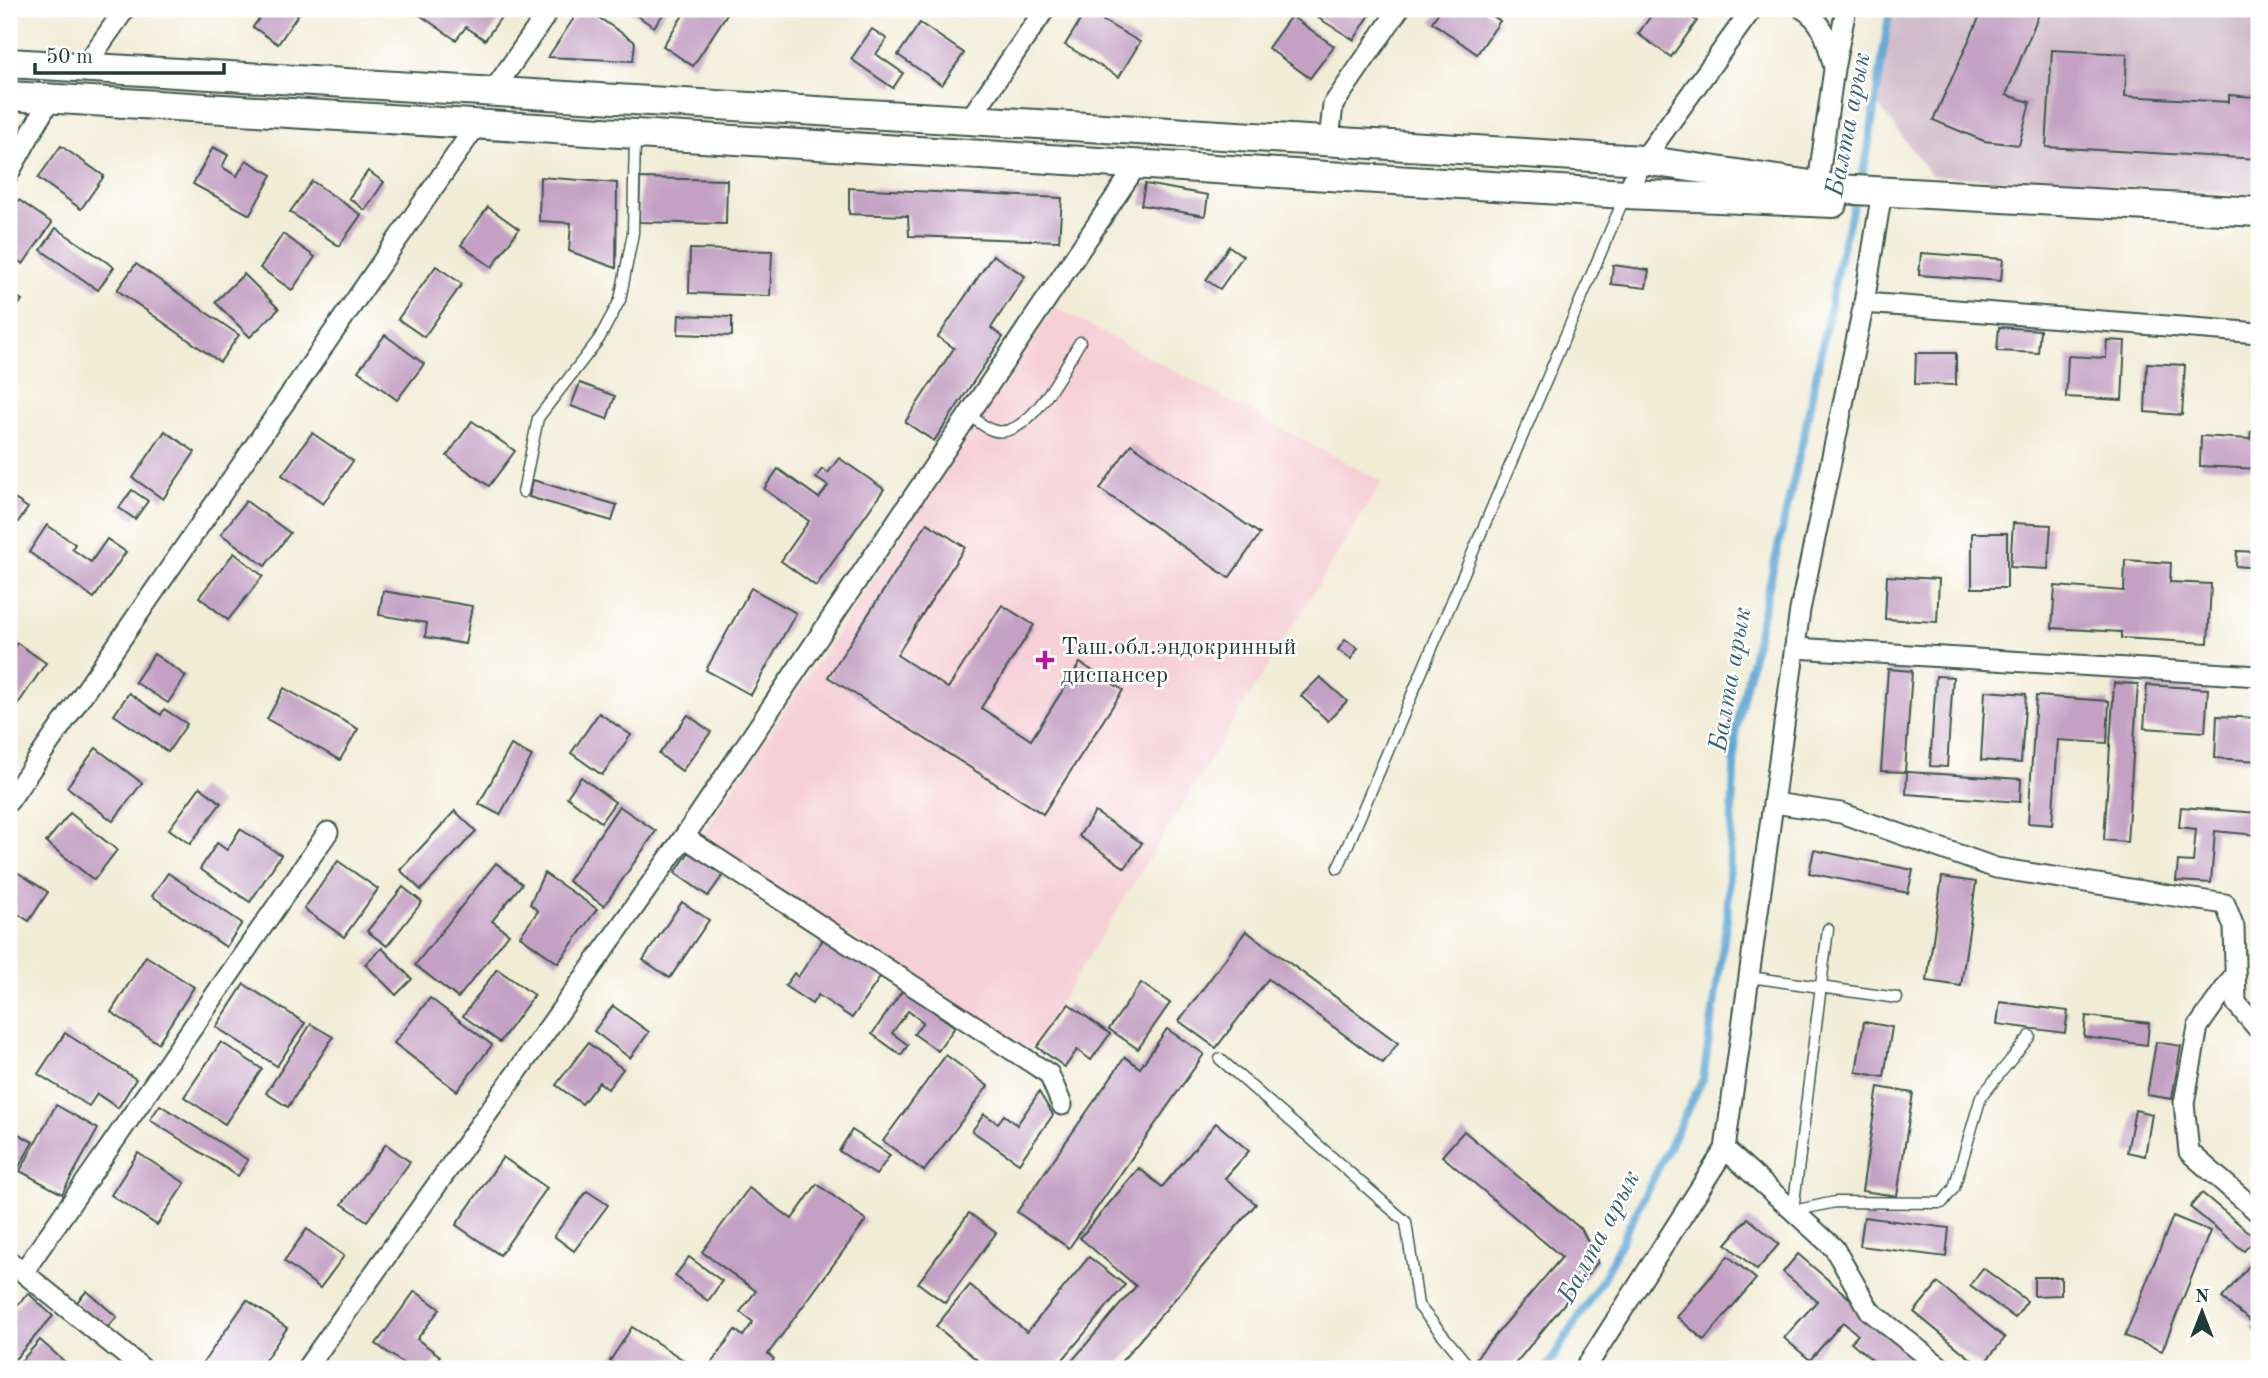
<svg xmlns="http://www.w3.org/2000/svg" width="2268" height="1378" viewBox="0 0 2268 1378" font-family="'Old Standard TT',serif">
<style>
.built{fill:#f6cfd7}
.industrial{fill:#d1bdc9}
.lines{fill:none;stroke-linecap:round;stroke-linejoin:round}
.stream{stroke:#5ba6d3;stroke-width:8}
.building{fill:#c4a1c4}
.lane-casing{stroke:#3e574c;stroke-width:13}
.street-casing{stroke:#3e574c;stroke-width:23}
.secondary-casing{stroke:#3e574c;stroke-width:32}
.lane{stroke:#fff;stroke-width:10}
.street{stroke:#fff;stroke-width:19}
.secondary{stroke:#fff;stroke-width:28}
.poi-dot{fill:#b5179e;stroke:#fff;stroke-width:2.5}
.labels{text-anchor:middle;stroke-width:5;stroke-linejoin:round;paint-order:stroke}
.poi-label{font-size:24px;fill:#1f3d34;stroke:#fff;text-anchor:start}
.water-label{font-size:26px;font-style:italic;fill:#34626c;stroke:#fff}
</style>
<rect width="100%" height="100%" fill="#fff"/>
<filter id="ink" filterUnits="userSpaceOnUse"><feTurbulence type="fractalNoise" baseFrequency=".0143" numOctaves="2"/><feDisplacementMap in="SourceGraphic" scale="14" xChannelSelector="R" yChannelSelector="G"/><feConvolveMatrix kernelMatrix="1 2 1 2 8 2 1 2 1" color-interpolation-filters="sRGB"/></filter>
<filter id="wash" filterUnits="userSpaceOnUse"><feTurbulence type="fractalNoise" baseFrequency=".00686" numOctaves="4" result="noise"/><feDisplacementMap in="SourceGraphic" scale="28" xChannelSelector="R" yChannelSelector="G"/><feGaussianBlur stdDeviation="1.57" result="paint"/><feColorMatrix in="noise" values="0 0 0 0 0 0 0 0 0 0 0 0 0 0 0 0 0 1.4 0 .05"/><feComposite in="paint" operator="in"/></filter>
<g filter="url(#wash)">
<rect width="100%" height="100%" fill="#f1ecd6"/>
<!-- built -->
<polygon class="built" points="1055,307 1382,482 1030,1051 699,838"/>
<!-- industrial -->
<polygon class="industrial" points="1894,9 2259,9 2259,195 1931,175 1875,101"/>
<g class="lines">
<!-- stream -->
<polyline class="stream" points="1546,1369 1602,1280 1703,1079 1727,919 1736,729 1804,435 1841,252 1867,155 1890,9"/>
</g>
<g id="blocks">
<!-- building -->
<g class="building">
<polygon points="266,9 302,9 278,44 253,27"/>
<polygon points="411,9 446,11 448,9 506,10 485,40 466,27 456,40"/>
<polygon points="580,9 586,9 635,42 633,61 548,57"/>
<polygon points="627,9 667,9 654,27"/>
<polygon points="687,9 730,9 693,66 663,46"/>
<polygon points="1320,9 1357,9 1369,16 1354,40 1315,16"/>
<polygon points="1441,9 1483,9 1500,21 1477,54 1432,22"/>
<polygon points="1656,9 1680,9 1697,21 1671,57 1638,34"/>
<polygon points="1983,9 2041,9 2006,95 2030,102 2019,145 1984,141 1933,120"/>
<polygon points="1086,11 1140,42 1119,77 1065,45"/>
<polygon points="1291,16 1334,46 1310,78 1268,48"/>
<polygon points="920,23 964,53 942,85 898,55"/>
<polygon points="872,29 887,39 876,54 903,73 893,88 851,59"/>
<polygon points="2052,50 2127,54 2125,96 2229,102 2229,95 2253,97 2256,52 2259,52 2259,159 2046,147"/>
<polygon points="61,146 104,176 81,209 38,178"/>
<polygon points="213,147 228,155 222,167 237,176 246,160 272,175 250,215 193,184"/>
<polygon points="368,171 384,182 365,210 349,198"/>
<polygon points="540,177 617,183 616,268 569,251 571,223 539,221"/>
<polygon points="640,178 727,180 726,224 639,222"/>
<polygon points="312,181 361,215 339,246 290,212"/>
<polygon points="1145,184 1208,195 1205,216 1141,205"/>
<polygon points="849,188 1062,198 1059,241 909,236 908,216 849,214"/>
<polygon points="19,200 52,223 23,264 9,254 9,215"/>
<polygon points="488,207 519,229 492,267 461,245"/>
<polygon points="56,228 114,267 98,290 41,250"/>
<polygon points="283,234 315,257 292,290 260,268"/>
<polygon points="1229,246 1243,256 1220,289 1206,280"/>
<polygon points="690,249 772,251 770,296 689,293"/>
<polygon points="1921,253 2003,259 2001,281 1919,275"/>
<polygon points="993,255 1025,276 991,328 1003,337 934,441 905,422 954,348 938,337"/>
<polygon points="136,264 239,335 220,362 117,290"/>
<polygon points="1613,265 1649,270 1646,288 1611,284"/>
<polygon points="436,266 462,284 424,337 398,319"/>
<polygon points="244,274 279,309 250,337 215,302"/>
<polygon points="9,291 22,300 9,318"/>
<polygon points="679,315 732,317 732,336 678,334"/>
<polygon points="1999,327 2040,330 2038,353 1997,351"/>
<polygon points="385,335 424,364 397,400 358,371"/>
<polygon points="2107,340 2125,341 2122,400 2066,397 2068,356 2106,358"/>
<polygon points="1916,353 1956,353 1956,385 1915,384"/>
<polygon points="2147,363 2185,365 2182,415 2145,412"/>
<polygon points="2257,373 2259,373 2259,407 2255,407"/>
<polygon points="580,383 615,396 607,419 571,406"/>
<polygon points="472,421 515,451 489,486 447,456"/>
<polygon points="165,431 195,452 163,499 133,478"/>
<polygon points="2251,432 2259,432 2259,469 2200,466 2201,436 2250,439"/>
<polygon points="312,433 353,461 323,504 282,475"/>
<polygon points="1131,444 1260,534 1229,578 1100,489"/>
<polygon points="839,458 884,489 816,586 781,561 809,521 764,489 778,469 819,498 828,486 816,478 822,469 828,473"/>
<polygon points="533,480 617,505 612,521 529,497"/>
<polygon points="132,490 148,501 135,519 119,508"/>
<polygon points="9,495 28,508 15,526 9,521"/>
<polygon points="246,501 290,533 265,566 221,534"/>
<polygon points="927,523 965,547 897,655 948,688 1002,605 1034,625 981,708 1031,740 1080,663 1123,690 1043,814 828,677"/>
<polygon points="2013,523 2051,525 2048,569 2010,567"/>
<polygon points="47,525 75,544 72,549 91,562 107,539 126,552 94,598 29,552"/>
<rect x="1972" y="533" width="35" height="55"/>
<polygon points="2237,551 2259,552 2259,568 2236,566"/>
<polygon points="234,553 263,576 228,620 199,597"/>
<polygon points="2125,560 2171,563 2170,582 2211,584 2208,643 2121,638 2121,632 2052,628 2055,586 2124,591"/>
<polygon points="1887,576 1939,579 1937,622 1885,619"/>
<polygon points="751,588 796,613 751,695 706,670"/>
<polygon points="383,591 472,606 465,644 425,637 427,623 379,615"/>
<polygon points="1345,640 1358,648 1351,659 1338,650"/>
<polygon points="17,643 46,663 9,717 9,654"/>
<polygon points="154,654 186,676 168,703 135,682"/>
<polygon points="1888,669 1912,671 1905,772 1881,771"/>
<polygon points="1936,676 1953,677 1947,767 1930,766"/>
<polygon points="1320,677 1347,701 1328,721 1301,696"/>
<polygon points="2114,683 2138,684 2127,842 2104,840"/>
<polygon points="2147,685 2208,689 2205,732 2144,728"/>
<polygon points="284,688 358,729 340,760 267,719"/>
<polygon points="1985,691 2026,694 2021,763 1981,760"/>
<polygon points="129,693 161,715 164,709 187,724 168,752 114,715"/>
<polygon points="2036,696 2109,701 2107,743 2058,740 2052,825 2028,823"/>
<polygon points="599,713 631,735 602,775 571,753"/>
<polygon points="688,715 711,732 682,771 659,754"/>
<polygon points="2217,716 2259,718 2258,761 2215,758"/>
<polygon points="511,745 532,756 500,815 479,804"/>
<polygon points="96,748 142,783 113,821 67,787"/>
<polygon points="1907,772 2021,779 2020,802 1906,794"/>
<polygon points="581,777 615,802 601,822 567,797"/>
<polygon points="200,787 221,803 190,844 169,829"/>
<polygon points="619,806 656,831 604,906 568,881"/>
<polygon points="2181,807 2258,813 2256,835 2215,831 2211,883 2176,881 2178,861 2193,862 2196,829 2179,827"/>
<polygon points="455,811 476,831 421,890 400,870"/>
<polygon points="1095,812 1142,843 1125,868 1079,836"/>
<polygon points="70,813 117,850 94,880 46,842"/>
<polygon points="240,829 281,855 250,902 200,869 217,843 227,850"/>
<polygon points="1814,850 1913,870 1908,893 1809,873"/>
<polygon points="689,852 723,875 708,896 675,873"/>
<polygon points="338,861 378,889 344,937 304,909"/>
<polygon points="496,863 522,884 492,921 509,934 458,998 415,965"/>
<polygon points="9,867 48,892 29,921 9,908"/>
<polygon points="168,873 242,923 226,947 152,896"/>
<polygon points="544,873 597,909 558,963 520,936 538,911 530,904"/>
<polygon points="1942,877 1976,882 1961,986 1927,981"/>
<polygon points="403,887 422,902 387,946 367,931"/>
<polygon points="682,902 709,920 670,978 643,960"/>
<polygon points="1246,931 1398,1043 1383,1063 1268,979 1216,1048 1179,1021"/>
<polygon points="824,938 881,976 852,1018 818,995 812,1004 785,986 794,973 798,977"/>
<polygon points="382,948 412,979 396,995 365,964"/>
<polygon points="146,956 194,987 158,1043 111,1012"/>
<polygon points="497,969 534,995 500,1042 463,1016"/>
<polygon points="1141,983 1170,1003 1138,1049 1109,1029"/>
<polygon points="244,984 305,1023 277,1066 216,1027"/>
<polygon points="903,990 955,1027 938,1051 914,1034 923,1022 908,1011 892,1033 908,1045 901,1055 872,1034"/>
<polygon points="430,998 492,1045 457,1091 394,1043"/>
<polygon points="2000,1002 2068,1011 2065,1033 1997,1024"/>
<polygon points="1069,1004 1110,1034 1091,1060 1077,1050 1065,1067 1037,1047"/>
<polygon points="613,1006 649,1032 630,1058 594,1031"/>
<polygon points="2086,1016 2149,1023 2147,1045 2084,1037"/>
<polygon points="1864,1022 1892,1027 1884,1077 1856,1072"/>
<polygon points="311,1024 333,1037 288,1107 266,1093"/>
<polygon points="1167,1029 1204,1054 1069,1248 1017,1212 1125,1057 1140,1068"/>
<polygon points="65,1033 136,1079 118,1108 97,1094 89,1106 38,1074"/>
<polygon points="221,1042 262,1069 225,1124 184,1097"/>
<polygon points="2156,1042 2181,1046 2172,1099 2147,1095"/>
<polygon points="588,1043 623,1069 608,1089 599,1082 582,1104 556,1085"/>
<polygon points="946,1055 988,1086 924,1171 883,1141"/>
<polygon points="1878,1087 1913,1093 1897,1196 1862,1191"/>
<polygon points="1039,1092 1053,1115 1019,1163 972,1131 984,1114 998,1123 1004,1115 1017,1125"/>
<polygon points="56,1105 98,1129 62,1194 20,1171"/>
<polygon points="160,1105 248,1160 238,1176 150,1120"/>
<polygon points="2135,1110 2152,1114 2145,1156 2127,1152"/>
<polygon points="1216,1123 1249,1151 1225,1178 1256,1204 1115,1369 1065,1369 1136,1286 1080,1238 1139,1168 1162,1187"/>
<polygon points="9,1129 33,1142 9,1185"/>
<polygon points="852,1130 890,1155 876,1175 839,1151"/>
<polygon points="1464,1131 1582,1230 1598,1262 1511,1369 1489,1369 1476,1358 1562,1257 1442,1156"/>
<polygon points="386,1144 410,1162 367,1221 342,1204"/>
<polygon points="138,1153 185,1183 157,1225 111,1195"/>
<polygon points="503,1157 547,1188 500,1255 456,1225"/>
<polygon points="817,1184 866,1220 768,1354 774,1359 767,1369 707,1369 735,1330 743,1336 753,1322 740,1312 756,1291 702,1252 749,1188 792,1219"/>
<polygon points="587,1191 608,1205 574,1251 554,1236"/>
<polygon points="2202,1193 2256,1238 2244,1251 2190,1207"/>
<polygon points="969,1213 996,1233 945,1303 918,1283"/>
<polygon points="2173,1216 2210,1231 2162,1351 2125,1336"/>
<polygon points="1864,1217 1949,1228 1946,1257 1860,1246"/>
<polygon points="1748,1218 1779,1244 1757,1270 1726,1244"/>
<polygon points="307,1229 344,1256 320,1288 284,1261"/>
<polygon points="1798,1254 1932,1369 1883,1369 1851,1342 1858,1335 1843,1322 1810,1360 1784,1338 1817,1301 1783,1272"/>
<polygon points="1728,1256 1756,1279 1704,1340 1677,1317"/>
<polygon points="689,1257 722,1281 708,1301 675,1276"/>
<polygon points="1089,1257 1125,1285 1055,1369 988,1369 936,1326 970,1285 1027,1332"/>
<polygon points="2254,1260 2259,1265 2259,1335 2250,1327 2254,1324 2222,1298"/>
<polygon points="1983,1268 2027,1301 2015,1318 1970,1285"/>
<polygon points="2034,1277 2061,1277 2061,1295 2034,1296"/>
<polygon points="1938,1283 2005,1338 1981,1367 1914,1312"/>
<polygon points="87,1291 117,1317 105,1330 75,1304"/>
<polygon points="415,1291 440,1309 417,1339 440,1356 429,1369 411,1369 376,1344"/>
<polygon points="28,1293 53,1316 9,1366 9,1315"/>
<polygon points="247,1300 287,1328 259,1369 204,1369 200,1367"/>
<polygon points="632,1327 690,1364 687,1369 622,1369 610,1361"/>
<polygon points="40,1340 73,1369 14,1369"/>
</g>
</g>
</g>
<g filter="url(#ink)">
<use href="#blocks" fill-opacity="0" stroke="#3e574c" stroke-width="2"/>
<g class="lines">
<!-- lane casing -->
<g class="lane-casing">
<g id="lane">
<path d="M969,415c7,4 16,13 23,15 37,13 72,-63 88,-88"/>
<polyline points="523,492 538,418 599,339 620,300 633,233 635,136"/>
<polyline points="1338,868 1625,196"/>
<polyline points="1828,929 1793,1211 1835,1202 1942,1203 1954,1188 1981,1097 2030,1036"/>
<polyline points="1750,977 1897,998"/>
<polyline points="1220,1059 1406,1222 1418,1305 1471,1369"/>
</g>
</g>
<!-- street casing -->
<g class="street-casing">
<g id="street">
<path d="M1803,9c21,13 24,33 30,55"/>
<polyline points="85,66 125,9"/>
<polyline points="491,94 550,9"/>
<polyline points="969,120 1045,9"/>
<polyline points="1329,140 1333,105 1399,9"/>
<polyline points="9,173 50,99"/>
<polyline points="1626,194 1643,160 1752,9"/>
<polyline points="1816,198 1834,69 1846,9"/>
<polyline points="1864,303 2259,333"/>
<polyline points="1795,648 2259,676"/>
<polyline points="9,801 478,123"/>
<polyline points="1774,803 1841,813 1996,868 2225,904 2234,927 2236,1003 2259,1030"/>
<polyline points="684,837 1049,1074 1062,1105"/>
<polyline points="2235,974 2198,1027 2184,1103 2189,1152 2259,1213"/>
<polyline points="1725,1149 1834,1248 1870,1311 1943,1369"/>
<polyline points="9,1261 143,1369"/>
<polyline points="24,1271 328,832"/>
<polyline points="306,1369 684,837 1139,162"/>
<polyline points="1585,1369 1725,1149 1800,610 1864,303 1880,204 1877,190"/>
</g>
</g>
<!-- secondary casing -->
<g class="secondary-casing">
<g id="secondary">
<polyline points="9,63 1643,160 1837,189 2259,212"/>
<polyline points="9,96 1626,194 1833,203"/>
</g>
</g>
<!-- lane -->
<use href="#lane" class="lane"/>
<!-- street -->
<use href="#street" class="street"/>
<!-- secondary -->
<use href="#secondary" class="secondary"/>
</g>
</g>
<!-- markers -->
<path class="poi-dot" d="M1041.5 649.5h7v7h7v7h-7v7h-7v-7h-7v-7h7z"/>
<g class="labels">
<!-- poi labels -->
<g class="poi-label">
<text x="1061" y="654">Таш.обл.эндокринный<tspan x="1061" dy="28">диспансер</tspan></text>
</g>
<!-- water labels -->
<g class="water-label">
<text transform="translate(1847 124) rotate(-79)" y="9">Балта арык</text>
<text transform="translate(1729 679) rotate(-80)" y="9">Балта арык</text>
<text transform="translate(1598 1236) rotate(-62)" y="9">Балта арык</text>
</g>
</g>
<!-- margin -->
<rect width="2268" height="1378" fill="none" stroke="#fff" stroke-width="35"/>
<!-- north arrow -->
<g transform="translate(2202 1312)" stroke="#ffffff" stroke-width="5" paint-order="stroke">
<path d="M0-5L12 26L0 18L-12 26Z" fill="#1f3d34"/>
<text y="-10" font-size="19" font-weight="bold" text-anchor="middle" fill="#1f3d34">N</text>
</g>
<!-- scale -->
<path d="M35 63v10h189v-10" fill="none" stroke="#1f3d34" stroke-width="3.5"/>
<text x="46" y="63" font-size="21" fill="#1f3d34" stroke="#ffffff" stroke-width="5" paint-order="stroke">50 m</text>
</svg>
